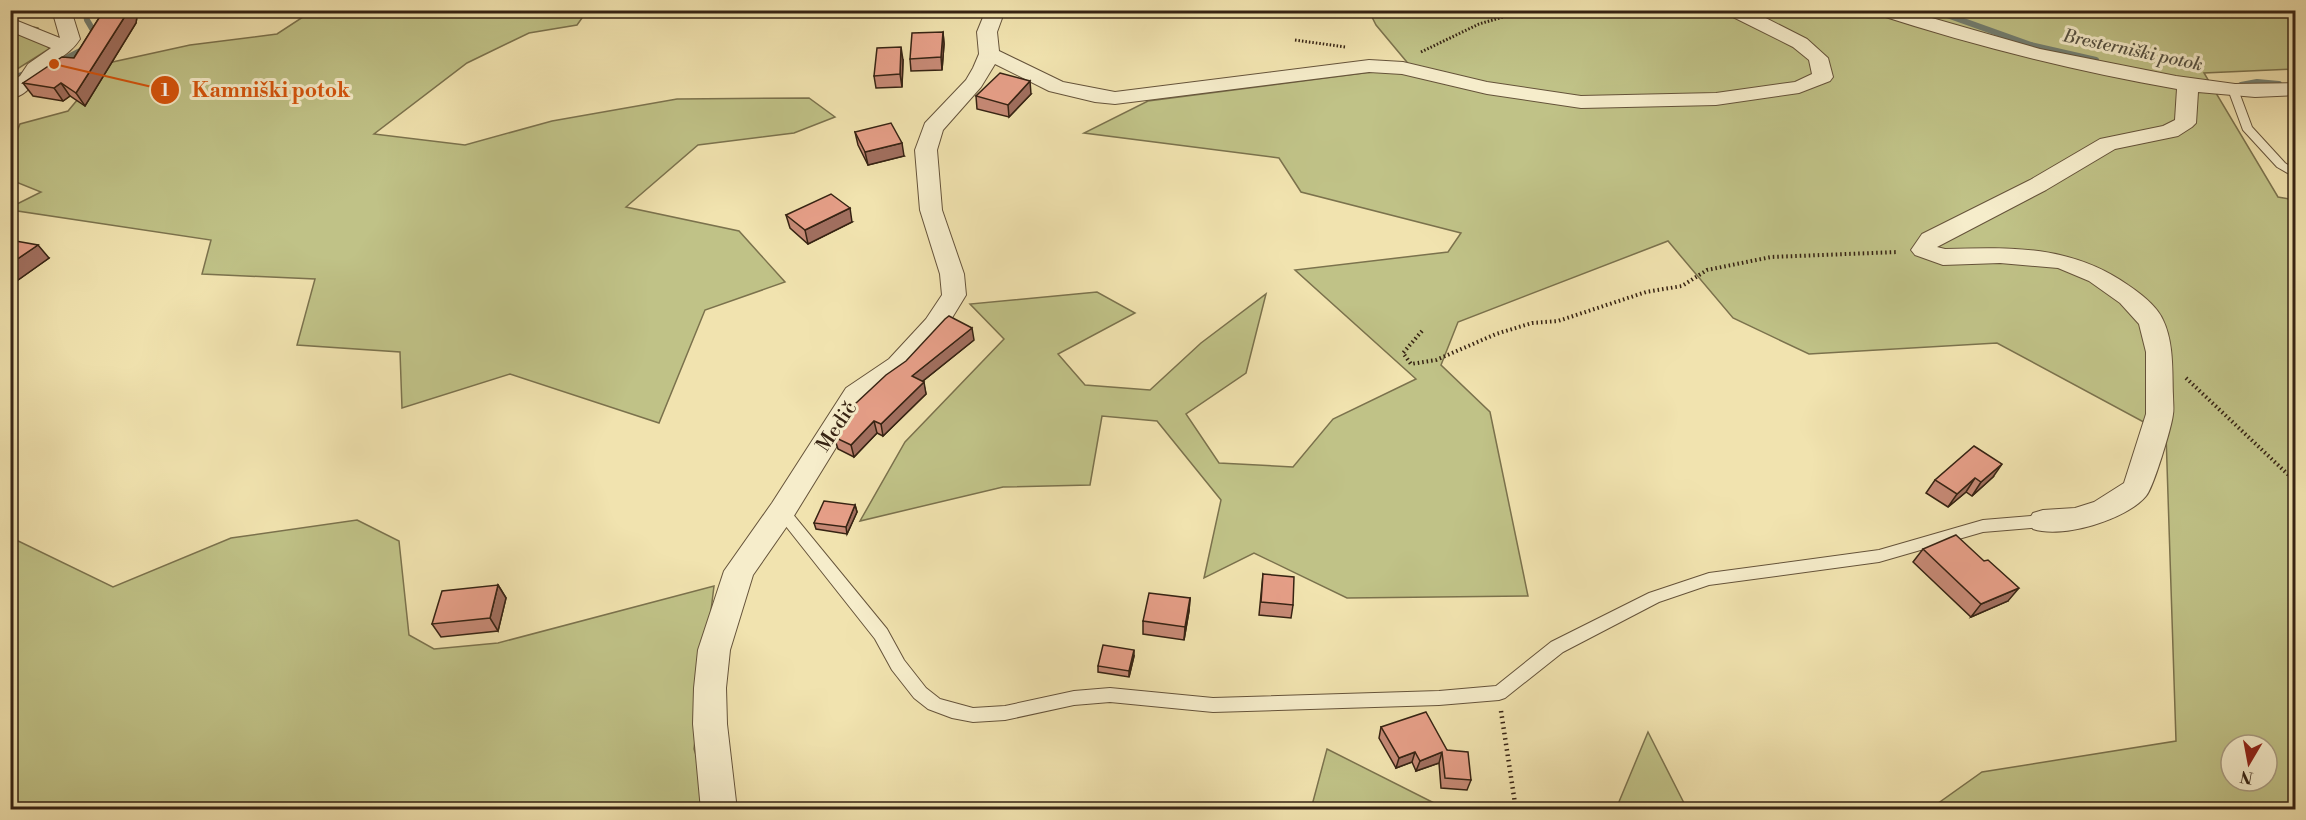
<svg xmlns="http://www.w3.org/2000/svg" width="2306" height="820" viewBox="0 0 2306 820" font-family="'Libre Bodoni',serif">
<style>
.green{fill:#c0c287;stroke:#7b724d;stroke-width:1.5;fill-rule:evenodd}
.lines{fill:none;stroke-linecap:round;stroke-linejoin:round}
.stream{stroke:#737f72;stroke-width:6}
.lane-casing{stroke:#65533a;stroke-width:2}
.street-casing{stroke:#65533a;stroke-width:2}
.path-far2{stroke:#362313;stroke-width:3;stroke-dasharray:1.5 2;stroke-linecap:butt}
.path-far1{stroke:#362313;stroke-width:4;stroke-dasharray:1.5 3;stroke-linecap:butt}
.path{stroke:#362313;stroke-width:4.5;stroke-dasharray:1.5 4;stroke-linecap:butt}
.lane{fill:#f6edcb;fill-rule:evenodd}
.street{fill:#f6edcb;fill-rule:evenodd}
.wall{fill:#c68975;stroke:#362313;stroke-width:1.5}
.shaded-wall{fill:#a16f5f;stroke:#362313;stroke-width:1.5}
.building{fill:#e69f88;stroke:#362313;stroke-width:1.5}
.labels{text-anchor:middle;stroke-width:6;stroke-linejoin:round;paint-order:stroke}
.far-water-label{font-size:18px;font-style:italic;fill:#555142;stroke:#f6edcb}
.street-label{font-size:20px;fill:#362313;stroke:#f6edcb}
.leader{fill:none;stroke:#d6540d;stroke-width:2}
.callout-dot{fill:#d6540d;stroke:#f6edcb;stroke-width:2}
.mark-label{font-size:18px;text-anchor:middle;font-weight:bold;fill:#fff}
.callout-label{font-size:21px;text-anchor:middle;font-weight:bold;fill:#d6540d;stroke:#f6edcb;stroke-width:6;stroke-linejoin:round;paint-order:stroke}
</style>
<rect width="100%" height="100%" fill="#f1e3af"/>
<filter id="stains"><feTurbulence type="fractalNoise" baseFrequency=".00333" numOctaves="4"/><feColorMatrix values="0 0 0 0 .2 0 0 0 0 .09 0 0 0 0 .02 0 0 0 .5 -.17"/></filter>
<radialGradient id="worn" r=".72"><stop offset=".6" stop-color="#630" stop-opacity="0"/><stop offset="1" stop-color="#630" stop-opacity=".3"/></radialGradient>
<!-- green -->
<g class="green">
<polygon points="312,11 587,11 577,25 529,33 467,63 374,134 465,145 552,121 677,99 809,98 835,117 794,133 698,145 626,207 739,231 785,282 705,310 659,423 510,374 402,408 400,352 297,345 315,279 202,274 211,240 11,210 11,207 41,192 11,180 11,146 20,124 68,111 108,63 190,45 277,34"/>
<path d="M1369,11h926v58l-91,4 74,124 17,3v609h-365l52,-37 194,-31 -10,-307 -169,-91 -188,11 -76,-36 -65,-77 -210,81 -17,43 49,47 38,184 -181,2 -93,-45 -50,25 17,-78 -64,-79 -55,-5 -12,69 -87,2 -143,34 45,-79 99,-103 -34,-35 127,-12 38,21 -77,41 27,31 65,5 51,-47 65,-49 -20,79 -60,41 33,49 74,4 40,-48 83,-40 -121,-109 153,-18 13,-19 -160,-41 -22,-34 -195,-25 64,-32 263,-34 -35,-42zM2231,745h36v36h-36z"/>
<polygon points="10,23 38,28 49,49 11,73"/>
<polygon points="357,520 399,541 409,635 434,649 498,643 714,586 694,749 714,809 11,809 10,537 113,587 231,538"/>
<polygon points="1648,732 1687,809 1616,809"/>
<polygon points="1327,749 1446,809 1311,809"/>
</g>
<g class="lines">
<!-- stream -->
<g class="stream">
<polyline points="85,10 87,20 97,37"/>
<polyline points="1933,10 2031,45 2096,60"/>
<polyline points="59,62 88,47"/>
<polyline points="10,79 30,72"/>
<polyline points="2241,85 2257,82 2279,84"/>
</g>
<!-- lane casing -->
<g class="lane-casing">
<g id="lane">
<polygon points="2234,89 2239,92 2252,127 2285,163 2296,170 2296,178 2277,167 2243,130 2229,92"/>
<polygon points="782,505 787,507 887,629 904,660 926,688 940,699 973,708 1005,706 1074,691 1110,688 1213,698 1439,691 1496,686 1551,642 1649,593 1709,573 1879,550 1983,520 2043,515 2048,517 2050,521 2048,525 2043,527 1983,532 1879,562 1709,585 1659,602 1563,652 1505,698 1499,700 1439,705 1213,712 1110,702 1074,705 1005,720 973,722 952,718 928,709 914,698 892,670 875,639 777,515 775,511 777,507"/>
</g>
</g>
<!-- street casing -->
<g class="street-casing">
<g id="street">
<path d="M52,10h19l9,29c-11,17 -24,19 -37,32 -11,12 -13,23 -33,28v-16l10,-7 8,-12 23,-16 -41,-17v-13l50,20z"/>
<polygon points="986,10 1005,10 997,32 999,51 1063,82 1115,92 1369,60 1403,62 1487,82 1581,96 1716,93 1795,82 1812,74 1809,60 1793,47 1727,14 1725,10 1750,10 1807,39 1828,58 1833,77 1830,81 1799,93 1716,105 1581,108 1487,94 1402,74 1369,72 1115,104 1095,102 1049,91 995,64 981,87 943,130 937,150 942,210 964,274 966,295 944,331 907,371 864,402 792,519 753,575 730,650 726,688 727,724 737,810 701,810 693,724 694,688 698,650 724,571 772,503 846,388 889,359 926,319 942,295 940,274 920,210 915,150 925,123 966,80 973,68 979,54 977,32"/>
<path d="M1874,10h30l136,39 136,27 59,8 61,-1v12l-41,2 -57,-5 -2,31 -4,4 -14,9 -63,13 -69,41 -109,57 8,2c66,-2 126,-4 183,36 12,8 29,21 35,35 11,23 9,51 10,76 0,6 1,13 0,18 -1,12 -20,75 -27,82 -20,24 -84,43 -113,33l-5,-8 5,-8 10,-3 32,-2 19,-6 30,-19 22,-69v-62l-7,-28 -19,-21 -31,-22 -31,-13 -58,-5 -57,2 -28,-10 -4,-5 11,-16 108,-54 70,-41 63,-13 12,-6 2,-31c-102,-18 -202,-43 -301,-75z"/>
</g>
</g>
<!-- path-far2 -->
<g class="path-far2">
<polyline points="1295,40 1345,47"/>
<polyline points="1421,52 1479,24 1527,10"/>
</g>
<!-- path-far1 -->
<g class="path-far1">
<polyline points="1422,331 1403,353 1411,364 1436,360 1496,334 1532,323 1558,321 1646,292 1682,286 1707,270 1771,257 1898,252"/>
<polyline points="2186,378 2296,482"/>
</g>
<!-- path -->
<polyline class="path" points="1501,711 1516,810"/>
<!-- lane -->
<use href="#lane" class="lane"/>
<!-- street -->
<use href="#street" class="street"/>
</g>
<!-- wall -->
<g class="wall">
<polygon points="104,10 138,10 136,23 85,106 70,96 63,101 33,96 23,83 74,58"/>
<polygon points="943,32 944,44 942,70 911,71 910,59"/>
<polygon points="903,60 902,87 876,88 874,76"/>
<polygon points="1031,94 1009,117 977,109 976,96"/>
<polygon points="855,132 904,156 868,165 858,145"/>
<polygon points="786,215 852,222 808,244 790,228"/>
<polygon points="10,240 49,258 18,280 10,279"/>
<polygon points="974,340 923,381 926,394 883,436 877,433 854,457 838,449 834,437"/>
<polygon points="1993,477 1972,496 1966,492 1948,507 1926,493 1935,480"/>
<polygon points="855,505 857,512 847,534 816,529 814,523"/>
<polygon points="1923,549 1984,561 2008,601 1971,617 1913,562"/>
<polygon points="1263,574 1293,605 1291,618 1259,615"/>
<polygon points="498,585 506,598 498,631 441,637 432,624"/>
<polygon points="1190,598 1189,611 1184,640 1143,634 1143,621"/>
<polygon points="1134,656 1129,677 1098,672 1098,666"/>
<polygon points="1381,727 1447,750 1471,780 1467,790 1441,788 1439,763 1416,771 1412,762 1396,768 1379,738"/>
</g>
<!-- shaded-wall -->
<g class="shaded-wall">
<polygon points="129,10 138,10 136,23 85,106 76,93"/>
<polygon points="943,32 944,44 942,70 941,57"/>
<polygon points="901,47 903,60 902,87 900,74"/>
<polygon points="1030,81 1031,94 1009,117 1008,105"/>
<polygon points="61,83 70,96 63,101 54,88"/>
<polygon points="902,143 904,156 868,165 865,152"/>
<polygon points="850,208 852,222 808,244 805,230"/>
<polygon points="38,245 49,258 18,280 10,271 10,264"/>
<polygon points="972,328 974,340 914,388 912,376"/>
<polygon points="924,382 926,394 883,436 881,424"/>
<polygon points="874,421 877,433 854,457 851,445"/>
<polygon points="2002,464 1993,477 1972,496 1981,482"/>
<polygon points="1975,478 1966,492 1948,507 1957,494"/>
<polygon points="855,505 857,512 847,534 846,527"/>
<polygon points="498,585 506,598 498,631 490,618"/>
<polygon points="2019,588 2008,601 1971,617 1981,604"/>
<polygon points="1190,598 1189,611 1184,640 1185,627"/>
<polygon points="1134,650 1134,656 1129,677 1129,671"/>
<polygon points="1415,752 1412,762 1396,768 1399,758"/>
<polygon points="1442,752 1439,763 1416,771 1420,761"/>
</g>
<!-- building -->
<g class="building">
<polygon points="104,10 129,10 76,93 61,83 54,88 23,83 62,57 74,58"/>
<polygon points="943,32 941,57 910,59 912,33"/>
<polygon points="901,47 900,74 874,76 877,48"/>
<polygon points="1000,73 1030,81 1008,105 976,96"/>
<polygon points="891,123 902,143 865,152 855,132"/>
<polygon points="831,194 850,208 805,230 786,215"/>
<polygon points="10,240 38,245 10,264"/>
<polygon points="949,316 972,328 912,376 924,382 881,424 874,421 851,445 834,437 854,405 886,375 906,361 945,319"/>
<polygon points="1974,446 2002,464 1981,482 1975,478 1957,494 1935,480"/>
<polygon points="824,501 855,505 846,527 814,523"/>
<polygon points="1956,535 1984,561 1988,560 2019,588 1981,604 1923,549"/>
<polygon points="1263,574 1294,577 1293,605 1261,602"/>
<polygon points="498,585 490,618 432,624 442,591"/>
<polygon points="1149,593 1190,598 1185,627 1143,621"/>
<polygon points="1103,645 1134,650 1129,671 1098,666"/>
<polygon points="1426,712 1447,750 1468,752 1471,780 1445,778 1442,752 1420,761 1415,752 1399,758 1381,727"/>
</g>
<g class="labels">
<!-- far-water labels -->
<g class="far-water-label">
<text transform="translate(2133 50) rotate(12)" y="6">Bresterniški potok</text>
</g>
<!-- street labels -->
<g class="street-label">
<text transform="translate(836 426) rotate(-56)" y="7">Medič</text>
</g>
</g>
<!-- callouts -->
<path class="leader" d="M54 64L165 90"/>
<g class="callout-dot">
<circle cx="54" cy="64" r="6"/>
<circle cx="165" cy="90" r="15"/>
</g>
<g class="mark-label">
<text x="165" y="96">1</text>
</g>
<g class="callout-label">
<text x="271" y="97">Kamniški potok</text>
</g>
<!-- margin -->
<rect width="2306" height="820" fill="none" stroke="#f1e3af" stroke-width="36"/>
<rect x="12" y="12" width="2282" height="796" fill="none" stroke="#362313" stroke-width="3"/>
<rect x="18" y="18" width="2270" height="784" fill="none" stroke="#362313" stroke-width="1.5"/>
<!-- north arrow -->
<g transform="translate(2249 763) rotate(190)"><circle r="28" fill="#f6edcb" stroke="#a99c81" stroke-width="1.5"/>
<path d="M0-4.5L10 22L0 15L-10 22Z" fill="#8f2418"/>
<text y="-9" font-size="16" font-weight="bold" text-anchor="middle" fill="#362313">N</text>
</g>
<rect width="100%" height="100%" filter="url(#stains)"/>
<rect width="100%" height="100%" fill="url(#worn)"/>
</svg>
